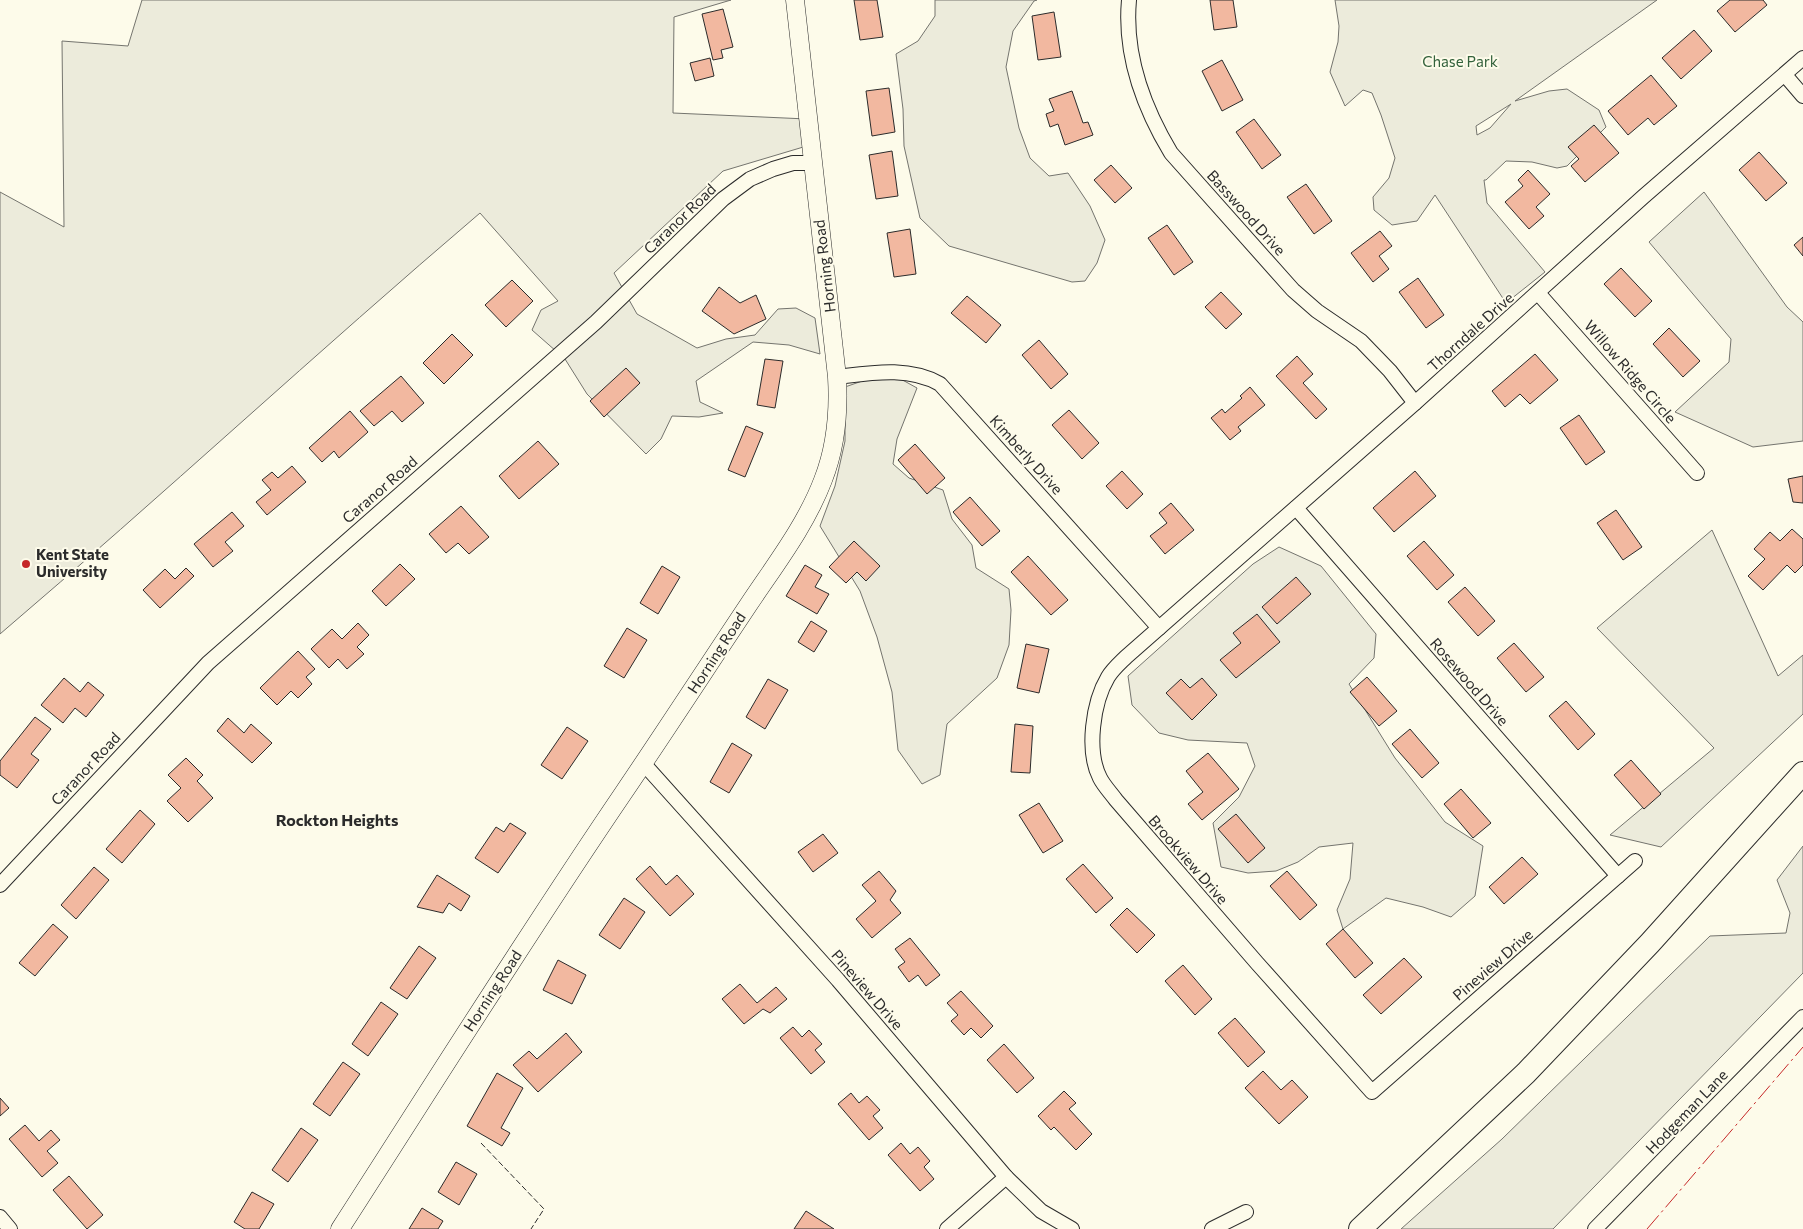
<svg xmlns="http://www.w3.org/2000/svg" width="1803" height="1229" viewBox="0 0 1803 1229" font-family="Commissioner,sans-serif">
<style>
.green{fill:#ecebdb;stroke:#74746e;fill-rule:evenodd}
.building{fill:#f2b8a0;stroke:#2b2b2b}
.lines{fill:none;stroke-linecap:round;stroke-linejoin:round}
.minor-casing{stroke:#2b2b2b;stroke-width:16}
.tertiary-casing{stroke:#2b2b2b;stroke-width:19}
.primary-casing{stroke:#2b2b2b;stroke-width:24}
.minor{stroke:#fdfbea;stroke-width:14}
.tertiary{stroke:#fdfbea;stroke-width:18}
.primary{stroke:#fdfbea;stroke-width:22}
.fence{stroke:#2b2b2b;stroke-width:1;stroke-dasharray:6 2.5;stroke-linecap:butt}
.power{stroke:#c62828;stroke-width:1;stroke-dasharray:18 4 2.5 4;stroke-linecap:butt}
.poi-dot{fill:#c62828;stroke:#fdfbea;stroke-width:2}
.labels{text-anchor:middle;stroke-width:4;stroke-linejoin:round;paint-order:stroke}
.park-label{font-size:15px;fill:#34623c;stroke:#fdfbea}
.street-label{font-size:15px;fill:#2b2b2b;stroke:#fdfbea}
.poi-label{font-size:15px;font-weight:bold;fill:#2b2b2b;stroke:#fdfbea;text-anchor:start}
.neighbourhood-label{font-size:16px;font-weight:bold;fill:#2b2b2b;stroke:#fdfbea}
</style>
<rect width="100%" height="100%" fill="#fdfbea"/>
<!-- green -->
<g class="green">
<path d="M142,0h589l-57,17 -1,96 134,6 3,26 -87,26 -109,102 23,41 60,34 29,-9 29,-4 23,-26 18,-1 19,10 5,36 -31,-9 -36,-3 -57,39 4,21 23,11 -24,4 -27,-1 -11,23 -15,15 -59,-60 -22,-35 -33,-29 9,-20 17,-9 -78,-88c-162,138 -318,283 -480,421v-442l64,35 -2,-186 66,5z"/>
<polygon points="935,0 1037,0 1034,1 1013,31 1006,67 1019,128 1030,158 1049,176 1068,173 1090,206 1105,240 1097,263 1085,281 1072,282 949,246 920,218 904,146 903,109 896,54 918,41 935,16"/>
<path d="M1335,0h322l-142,101 34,-10 18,-2 32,21 7,17 -39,39 -10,2 -25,-6 -26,-1 -20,19h-2l3,23 58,69 -39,31 -71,-108 -18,26 -25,4 -18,-15 -1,-13 16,-19 6,-20 -14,-43 -9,-22 -9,-3 -18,16 -15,-34 8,-30 1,-16zM1511,104l-21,24 -13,7 -1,-9z"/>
<polygon points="1704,192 1787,307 1803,322 1803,441 1753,447 1675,412 1729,362 1731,339 1649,242"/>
<polygon points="888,372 917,388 897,439 893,464 909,478 943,490 952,519 972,545 976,568 1009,589 1011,610 1009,645 997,678 947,724 940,775 922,784 898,750 892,692 877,637 860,591 820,526 835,486 845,441 845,387"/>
<polygon points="1712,530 1778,676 1803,655 1803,714 1661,847 1610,835 1714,748 1597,628"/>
<polygon points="1279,547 1321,566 1376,634 1374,658 1349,684 1395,758 1445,822 1483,846 1475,896 1451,917 1423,907 1386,898 1343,929 1337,910 1350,879 1353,843 1319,847 1298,862 1276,871 1248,873 1221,867 1213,823 1239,797 1255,766 1247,743 1188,740 1159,733 1132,705 1128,676 1253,564"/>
<polygon points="1803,846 1803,973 1553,1229 1401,1229 1502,1139 1710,936 1786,933 1790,913 1777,880"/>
</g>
<!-- building -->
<g class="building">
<polygon points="854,0 877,0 883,37 860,40"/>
<polygon points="1210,0 1233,0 1237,27 1214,30"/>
<polygon points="1730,0 1763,0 1767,5 1735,32 1717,11"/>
<polygon points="723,9 733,47 721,50 723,58 713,60 702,14"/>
<polygon points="1054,12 1061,57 1038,60 1032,16"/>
<polygon points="1694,30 1712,51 1681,79 1662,58"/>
<polygon points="710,58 714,76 695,81 690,63"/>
<polygon points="1222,60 1243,100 1222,111 1202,71"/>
<polygon points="1651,75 1677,106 1654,125 1648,118 1628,135 1608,111"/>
<polygon points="889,88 895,132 872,136 866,91"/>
<polygon points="1072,91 1083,123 1088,122 1093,135 1065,145 1058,124 1050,127 1046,114 1054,111 1049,99"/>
<polygon points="1254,119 1281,155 1262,169 1236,132"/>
<polygon points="1594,125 1619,153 1585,182 1571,166 1579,159 1568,147"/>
<polygon points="892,151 898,196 876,199 869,155"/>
<polygon points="1759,152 1787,183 1766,201 1739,170"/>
<polygon points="1111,165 1132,188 1115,203 1094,180"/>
<polygon points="1528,170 1550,194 1536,207 1544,216 1529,229 1505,202 1523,186 1518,180"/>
<polygon points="1306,184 1332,221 1314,234 1287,197"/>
<polygon points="1167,225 1193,262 1174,275 1148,238"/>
<polygon points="910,229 916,274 894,277 887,233"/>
<polygon points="1380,231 1392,246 1379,256 1389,269 1373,282 1351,253"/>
<polygon points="1803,237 1803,256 1794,245"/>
<polygon points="1621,268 1652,301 1635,317 1604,284"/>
<polygon points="1418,278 1444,315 1426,328 1399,292"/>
<polygon points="512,280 533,301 506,327 485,305"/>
<polygon points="719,287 740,303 756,295 766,319 734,334 702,311"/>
<polygon points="1221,292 1242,314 1226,329 1205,307"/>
<polygon points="967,296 1001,325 986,343 951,313"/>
<polygon points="1669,328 1700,361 1683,377 1653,344"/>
<polygon points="452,334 473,355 444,384 423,363"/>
<polygon points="1039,340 1068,374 1051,389 1022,355"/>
<polygon points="1535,354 1558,380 1530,404 1520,394 1505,407 1492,391"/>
<polygon points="1297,356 1313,374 1303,383 1327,409 1316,419 1276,376"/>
<polygon points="765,359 783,361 775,408 757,405"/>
<polygon points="626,368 640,383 604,417 590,401"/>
<polygon points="401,376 424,403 402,422 392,411 374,426 360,411"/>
<polygon points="1250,387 1265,405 1238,427 1241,431 1230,440 1211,418 1222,409 1225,413 1242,398 1240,396"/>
<polygon points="1069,410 1099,443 1082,459 1052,425"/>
<polygon points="350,411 368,432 339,458 334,451 322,462 309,448"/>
<polygon points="1579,415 1605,452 1586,465 1560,428"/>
<polygon points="746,426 763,433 745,477 728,470"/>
<polygon points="538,441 559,464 519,499 499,476"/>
<polygon points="915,444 945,478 927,494 898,460"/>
<polygon points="292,466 306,482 267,515 256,502 271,490 262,480 272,472 278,478"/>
<polygon points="1122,471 1143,494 1127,509 1106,486"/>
<polygon points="1415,471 1436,496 1394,532 1373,508"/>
<polygon points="1803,476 1803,503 1793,502 1788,479"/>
<polygon points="970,497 1000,531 982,546 953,512"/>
<polygon points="1171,503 1194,530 1165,554 1150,536 1167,523 1159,513"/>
<polygon points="461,506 489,537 469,554 458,543 446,553 429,534"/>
<polygon points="1616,510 1642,547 1623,560 1597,523"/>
<polygon points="232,512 244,526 225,542 233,551 213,567 194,544"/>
<polygon points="1792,529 1803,539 1803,565 1795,573 1787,565 1763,590 1748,576 1765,559 1754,549 1770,532 1780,541"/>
<polygon points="854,541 880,566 866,581 857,572 846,583 829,567"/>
<polygon points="1424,541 1454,575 1437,590 1407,556"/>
<polygon points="1028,556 1068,600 1051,615 1011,572"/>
<polygon points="400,564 415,579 386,606 372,591"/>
<polygon points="805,565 822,575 815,587 829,594 817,614 786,596"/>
<polygon points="662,566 680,577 658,614 640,603"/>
<polygon points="186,568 194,576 160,608 143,590 165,569 175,579"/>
<polygon points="1296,577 1311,594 1277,624 1262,607"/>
<polygon points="1465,587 1495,621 1478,636 1448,602"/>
<polygon points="1257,614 1280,642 1236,678 1220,660 1241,643 1233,633"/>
<polygon points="811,621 827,631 814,652 798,642"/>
<polygon points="358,623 369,635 357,647 364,654 347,669 338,659 329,668 311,649 332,629 342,639"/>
<polygon points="627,628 647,640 624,678 604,666"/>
<polygon points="1514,643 1544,677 1526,692 1497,658"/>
<polygon points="1026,644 1049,649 1039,693 1017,688"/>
<polygon points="298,651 315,669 306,677 312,684 298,698 291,691 277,705 260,688"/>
<polygon points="1367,677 1397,711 1379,726 1350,692"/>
<polygon points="64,678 80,692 88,682 104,695 86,717 75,708 63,723 41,705"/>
<polygon points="1202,678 1217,695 1192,720 1166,693 1181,679 1190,688"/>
<polygon points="768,679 788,690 765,729 746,717"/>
<polygon points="1566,701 1595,734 1578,750 1549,716"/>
<polygon points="35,717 51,729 31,754 39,760 17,788 0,775 0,761"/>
<polygon points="228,718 244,733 251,724 272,743 252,763 217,731"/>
<polygon points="1015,724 1033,726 1030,773 1011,772"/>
<polygon points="567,727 588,741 562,779 541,765"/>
<polygon points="1410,729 1439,763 1422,778 1392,744"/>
<polygon points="732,743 752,755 729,793 710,782"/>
<polygon points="1208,753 1239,789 1202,820 1188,804 1203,792 1186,771"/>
<polygon points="186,758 203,775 197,781 213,798 188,822 167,801 181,788 168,775"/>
<polygon points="1631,760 1661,794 1644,809 1614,775"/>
<polygon points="1461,789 1491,823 1473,838 1444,804"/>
<polygon points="1039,803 1063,841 1043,853 1019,815"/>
<polygon points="140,810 155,824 122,863 106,849"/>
<polygon points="1236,814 1265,848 1248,863 1218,829"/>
<polygon points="510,823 526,833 498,873 475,858 496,827 504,832"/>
<polygon points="823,834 838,853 813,872 798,852"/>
<polygon points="1522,857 1538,874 1504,904 1489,887"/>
<polygon points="1083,864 1113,898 1096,913 1066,879"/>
<polygon points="650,866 666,885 677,875 694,894 670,916 636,879"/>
<polygon points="94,867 109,880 76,919 61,905"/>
<polygon points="879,871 896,891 890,900 901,913 872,938 856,919 876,901 862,885"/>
<polygon points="1287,871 1317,905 1300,920 1270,886"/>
<polygon points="437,875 470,896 461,911 449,903 443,913 417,907"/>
<polygon points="624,898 645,912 620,949 599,935"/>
<polygon points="1127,908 1155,935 1137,953 1110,925"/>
<polygon points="53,924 68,937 35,976 19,963"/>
<polygon points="1343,929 1373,963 1355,978 1326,944"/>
<polygon points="910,938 940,975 926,986 918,975 909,982 898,967 905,962 895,949"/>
<polygon points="419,946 436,958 407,999 390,988"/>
<polygon points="1404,958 1422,977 1381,1014 1363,995"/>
<polygon points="558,960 586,975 572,1004 543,990"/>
<polygon points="1183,965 1212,999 1195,1015 1165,981"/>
<polygon points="740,984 757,1003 776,987 787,999 770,1013 763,1009 744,1024 722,999"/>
<polygon points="961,991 993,1026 981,1038 971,1028 964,1035 951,1021 958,1015 947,1003"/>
<polygon points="381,1002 398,1014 368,1056 352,1044"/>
<polygon points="1235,1018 1265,1052 1248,1067 1218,1033"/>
<polygon points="793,1027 802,1037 809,1030 822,1044 815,1050 825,1062 811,1074 780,1038"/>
<polygon points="566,1033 582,1052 538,1092 513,1065 529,1051 537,1059"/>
<polygon points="1004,1044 1034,1078 1017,1093 987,1060"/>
<polygon points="343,1062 360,1074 330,1116 313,1104"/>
<polygon points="1263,1071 1281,1090 1292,1080 1308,1097 1279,1124 1245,1088"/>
<polygon points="497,1073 523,1088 501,1128 510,1133 502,1146 467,1126"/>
<polygon points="1064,1091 1076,1103 1069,1109 1092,1134 1076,1150 1054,1127 1051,1130 1038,1116"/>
<polygon points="851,1093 859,1103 867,1096 880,1110 873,1116 883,1128 869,1140 838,1104"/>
<polygon points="0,1098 9,1108 0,1116"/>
<polygon points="25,1125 39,1141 51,1130 60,1140 47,1151 58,1163 42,1177 9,1139"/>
<polygon points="301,1128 318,1140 288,1182 272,1170"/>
<polygon points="901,1143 910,1154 918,1147 930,1161 924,1167 934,1179 920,1191 888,1155"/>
<polygon points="456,1162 477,1174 459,1205 438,1192"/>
<polygon points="69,1176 103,1215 87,1229 53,1190"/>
<polygon points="252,1192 274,1204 259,1229 245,1229 234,1222"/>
<polygon points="422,1208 443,1221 438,1229 409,1229"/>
<polygon points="806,1211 834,1229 794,1229"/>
</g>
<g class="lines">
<!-- minor casing -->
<g class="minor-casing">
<g id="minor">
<path d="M1129,0c-5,54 15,108 42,153l122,137 24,21 44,30 29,30 25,32"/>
<polyline points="1785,75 1803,96"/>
<polyline points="1538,293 1697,473"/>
<path d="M837,377c34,-4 71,-11 103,7l219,244"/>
<polyline points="1296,508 1618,876"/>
<polyline points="644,764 838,980 1006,1177 1041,1211 1072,1229"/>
<path d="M1635,861l-263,231 -115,-129 -141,-163c-5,-7 -12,-14 -16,-22 -14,-27 -7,-76 8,-101 5,-8 12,-14 18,-20l289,-254 228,-206 160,-139"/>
<polyline points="0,885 208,663 596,322 723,199 750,179 773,169 793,163 812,163"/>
<polyline points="0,1217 10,1229"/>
<polyline points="947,1229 1006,1177"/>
<polyline points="1212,1229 1246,1212"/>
<polyline points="1595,1229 1803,1017"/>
</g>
</g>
<!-- tertiary casing -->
<g class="tertiary-casing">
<path id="tertiary" d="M340,1229c94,-146 186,-293 284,-437 42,-62 83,-125 125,-188 26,-39 57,-79 74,-124 13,-33 16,-68 14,-103l-42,-377"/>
</g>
<!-- primary casing -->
<g class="primary-casing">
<polyline id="primary" points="1360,1229 1526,1073 1650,943 1803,773"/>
</g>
<!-- minor -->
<use href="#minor" class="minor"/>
<!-- tertiary -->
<use href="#tertiary" class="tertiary"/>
<!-- primary -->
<use href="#primary" class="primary"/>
<!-- fence -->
<polyline class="fence" points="481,1143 544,1209 531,1229"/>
<!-- power -->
<polyline class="power" points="1647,1229 1803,1047"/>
</g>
<!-- markers -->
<circle class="poi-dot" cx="26" cy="564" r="5"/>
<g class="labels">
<!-- park labels -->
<g class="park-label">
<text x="1460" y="67">Chase Park</text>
</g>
<!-- street labels -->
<g class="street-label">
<text transform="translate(1246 213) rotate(48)" y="5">Basswood Drive</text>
<text transform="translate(680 219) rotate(-44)" y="5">Caranor Road</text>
<text transform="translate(825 266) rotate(-97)" y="5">Horning Road</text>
<text transform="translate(1471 332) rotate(-42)" y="5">Thorndale Drive</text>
<text transform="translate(1630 372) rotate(49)" y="5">Willow Ridge Circle</text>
<text transform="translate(1026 455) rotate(48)" y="5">Kimberly Drive</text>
<text transform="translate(380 490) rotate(-41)" y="5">Caranor Road</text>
<text transform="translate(717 653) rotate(-57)" y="5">Horning Road</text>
<text transform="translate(1469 682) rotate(49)" y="5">Rosewood Drive</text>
<text transform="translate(86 769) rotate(-47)" y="5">Caranor Road</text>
<text transform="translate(1188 860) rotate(49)" y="5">Brookview Drive</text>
<text transform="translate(1493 965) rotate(-41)" y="5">Pineview Drive</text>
<text transform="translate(867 990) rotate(49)" y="5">Pineview Drive</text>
<text transform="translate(493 991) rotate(-57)" y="5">Horning Road</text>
<text transform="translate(1687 1112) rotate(-46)" y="5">Hodgeman Lane</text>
</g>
<!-- poi labels -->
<g class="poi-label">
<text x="36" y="560">Kent State<tspan x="36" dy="17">University</tspan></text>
</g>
<!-- neighbourhood labels -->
<g class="neighbourhood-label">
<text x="337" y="826">Rockton Heights</text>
</g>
</g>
</svg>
